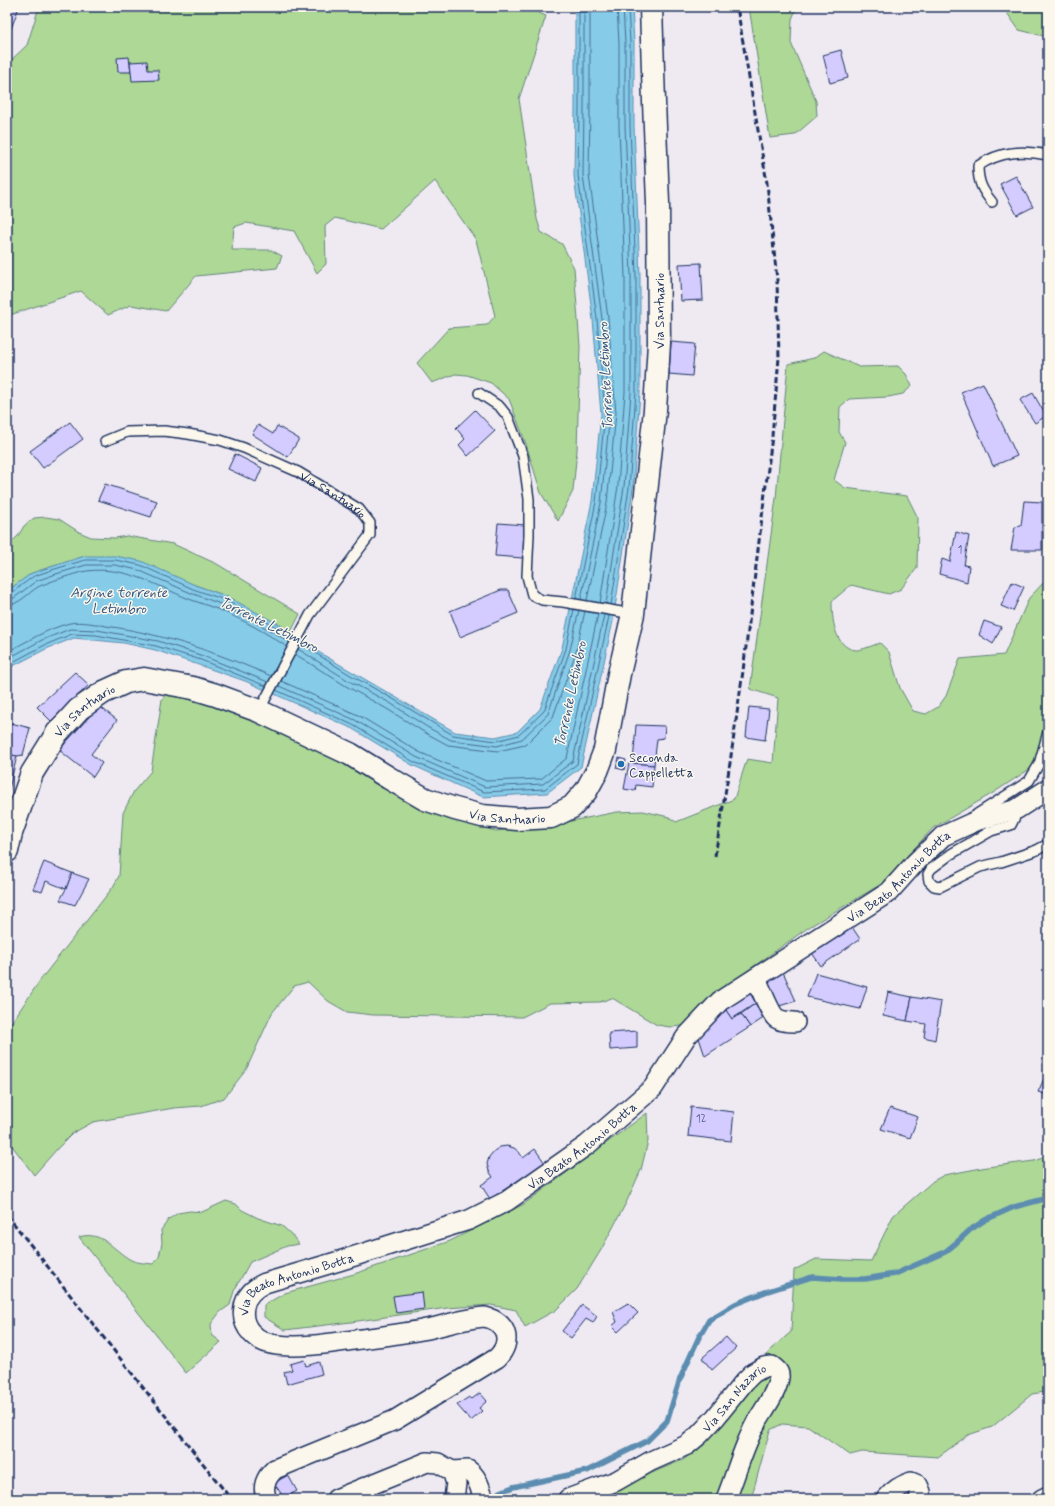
<svg xmlns="http://www.w3.org/2000/svg" width="1055" height="1506" viewBox="0 0 1055 1506" font-family="Mynerve,sans-serif">
<style>
.green{fill:#aed896;stroke:#64847a}
.water{fill:#86cbe7;stroke:#5b8db0}
.lines{fill:none;stroke-linecap:round;stroke-linejoin:round}
.shore{stroke:#466d95;stroke-width:1}
.stream{stroke:#5b8db0;stroke-width:5.5}
.building{fill:#d4ccff;stroke:#1b2f5e}
.lane-casing{stroke:#1b2f5e;stroke-width:12}
.street-casing{stroke:#1b2f5e;stroke-width:22}
.secondary-casing{stroke:#1b2f5e;stroke-width:25}
.lane{stroke:#fbf7ec;stroke-width:9}
.street{stroke:#fbf7ec;stroke-width:19}
.secondary{stroke:#fbf7ec;stroke-width:22}
.rail{stroke:#1b2f5e;stroke-width:3;stroke-dasharray:6 3;stroke-linecap:butt}
.poi-dot{fill:#1f6fb2;stroke:#fbf7ec;stroke-width:1.5}
.labels{text-anchor:middle;stroke-width:3;stroke-linejoin:round;paint-order:stroke}
.number-label{font-size:11px;fill:#495686}
.street-label{font-size:13px;fill:#1b2f5e;stroke:#fbf7ec}
.poi-label{font-size:13px;fill:#1b2f5e;stroke:#fbf7ec;text-anchor:start}
.water-label{font-size:14px;font-style:italic;fill:#365680;stroke:#fbf7ec}
</style>
<rect width="100%" height="100%" fill="#efeaf2"/>
<filter id="ink" filterUnits="userSpaceOnUse"><feTurbulence type="fractalNoise" baseFrequency=".025" numOctaves="2"/><feDisplacementMap in="SourceGraphic" scale="8" xChannelSelector="R" yChannelSelector="G"/><feConvolveMatrix kernelMatrix="1 2 1 2 8 2 1 2 1" color-interpolation-filters="sRGB"/></filter>
<g filter="url(#ink)">
<!-- green -->
<g class="green">
<polygon points="39,7 525,7 546,16 519,99 537,219 541,232 562,244 574,268 580,346 577,450 573,491 558,521 541,493 525,441 509,399 491,383 467,375 455,374 432,383 417,363 449,328 487,325 495,316 476,240 435,181 381,229 335,218 325,226 326,264 317,273 294,231 246,223 234,227 232,250 271,250 282,256 277,268 196,276 166,311 131,305 108,315 81,291 7,316 7,180 11,175 7,168 7,64 27,45"/>
<polygon points="749,7 797,7 792,19 791,43 816,101 817,116 795,135 770,138"/>
<polygon points="997,7 1048,7 1048,37 1019,30 1005,10"/>
<path d="M824,351l35,16 39,-1 8,8 6,12 -9,8 -15,3 -39,2 -9,8 -1,25 6,10 -11,38 11,8 62,8 11,22 -1,50 -16,21 -12,5 -38,-9 -19,16c0,17 2,47 24,49 7,0 17,-5 24,-7l9,9 11,36 13,23 13,3 12,-7 8,-11 14,-37 44,-4 25,-57 19,-20v179l-55,36 -60,35 -50,55 -74,44 -94,67 -33,32 -12,1 -13,-2 -45,-27 -12,4 -50,1 -28,14 -149,-2 -26,-3 -19,-11 -20,-19 -14,4 -22,27 -26,57 -22,28 -23,8 -27,2 -81,14 -20,11 -16,16 -23,26 -27,-36v-110l34,-50 72,-92 6,-11 4,-63 11,-22 17,-20 11,-72 5,-6 14,2 57,17 47,21 163,86 48,12 55,-6 66,-13 26,-1 26,6 7,5 58,-23 13,-40 26,4 5,-65 -28,-9 26,-191 12,-134 26,-6z"/>
<polygon points="46,517 59,519 79,532 91,537 115,538 127,536 173,544 217,564 300,614 291,632 226,596 195,585 85,556 32,573 7,591 7,546 18,536 24,526 34,518"/>
<polygon points="647,1113 648,1141 641,1170 626,1203 601,1250 577,1289 556,1310 525,1327 516,1310 491,1305 447,1308 351,1322 285,1330 264,1317 264,1305 285,1293 354,1274 450,1241 524,1204"/>
<polygon points="1048,1156 1048,1397 1044,1392 1032,1394 992,1427 968,1435 938,1457 862,1452 850,1455 808,1426 782,1424 770,1430 751,1499 589,1499 685,1459 711,1431 752,1379 771,1349 791,1332 794,1270 816,1259 871,1261 893,1216 933,1181 944,1175 987,1167 1034,1161"/>
<path d="M226,1201l10,3 6,6 16,8 24,8 9,8 8,10 -12,2 -37,16 -16,29 -4,14 -10,7 -9,12 1,11 9,7 -35,31 -107,-136c23,-7 34,13 52,23 6,3 15,3 22,4l6,-7 3,-14 -1,-13 8,-11 9,-6 12,-2 12,1z"/>
</g>
<!-- water -->
<polygon class="water" points="575,7 632,7 634,42 634,126 640,276 640,393 633,488 613,621 581,767 547,793 483,797 412,765 351,728 245,681 155,650 124,643 74,638 46,649 13,666 7,672 7,591 32,573 85,556 115,556 141,561 195,585 226,596 280,625 315,650 455,732 495,737 517,732 540,709 562,648 592,501 601,414 593,320 574,176 575,107"/>
<g class="lines">
<!-- shore -->
<g class="shore">
<polyline points="7,594 11,593 34,576 55,569 85,560 115,560 140,565 193,589 225,600 278,628 292,638"/>
<polyline points="7,599 14,598 36,581 56,574 86,565 115,565 138,570 191,593 223,605 275,633 289,642"/>
<polyline points="576,599 596,502 605,414 597,319 578,175 579,107 579,7"/>
<polyline points="581,599 601,503 610,413 602,319 583,175 584,107 584,7"/>
<polyline points="587,600 607,503 616,413 608,318 589,175 590,107 590,7"/>
<polyline points="600,603 618,486 625,392 625,276 619,127 619,43 617,7"/>
<polyline points="606,604 624,487 631,392 631,276 625,126 625,43 623,7"/>
<path d="M7,605c12,0 21,-12 31,-18 7,-4 41,-15 49,-16 39,-5 68,14 102,28 10,4 21,7 31,11 23,10 47,23 67,37"/>
<polyline points="611,605 629,488 636,392 636,276 630,126 630,42 628,7"/>
<polyline points="301,644 352,676 393,699 453,735 496,741 519,735 544,711 566,649 574,609"/>
<polyline points="298,649 349,681 390,703 427,727 451,740 497,746 522,739 548,714 570,650 579,610"/>
<path d="M7,652c19,-10 42,-24 63,-29 11,-2 26,1 36,3 58,8 112,27 165,50"/>
<polyline points="295,654 346,686 387,709 424,732 448,745 498,751 525,745 553,717 576,652 585,611"/>
<polyline points="7,659 42,640 70,629 97,630 158,641 203,656 268,682"/>
<polyline points="7,667 11,663 45,645 72,634 96,635 156,646 201,660 266,686"/>
<polyline points="281,681 358,715 419,752 486,781 541,779 567,758 598,614"/>
<polyline points="279,686 355,720 416,757 485,787 543,784 573,761 604,615"/>
<polyline points="276,690 353,725 414,762 484,792 545,789 577,764 609,616"/>
</g>
<!-- stream -->
<polyline class="stream" points="498,1493 513,1487 587,1471 647,1441 667,1421 680,1379 689,1359 699,1337 709,1320 735,1304 765,1292 812,1277 842,1279 865,1279 895,1274 945,1252 956,1243 970,1230 985,1220 1014,1207 1048,1198"/>
</g>
<!-- building -->
<g class="building">
<polygon points="7,7 19,7 8,37 7,37"/>
<polygon points="841,50 848,78 830,83 823,55"/>
<polygon points="129,57 131,72 118,72 117,58"/>
<polygon points="147,61 148,70 158,70 159,80 132,81 130,62"/>
<polygon points="1016,176 1033,207 1017,215 1000,184"/>
<polygon points="701,263 703,300 681,301 679,264"/>
<polygon points="671,342 695,344 692,376 669,374"/>
<polygon points="983,383 1017,456 993,466 961,392"/>
<polygon points="1033,393 1046,416 1035,423 1020,400"/>
<polygon points="475,410 495,431 468,456 459,445 465,439 456,428"/>
<polygon points="70,422 83,439 43,468 30,451"/>
<polygon points="258,425 273,434 277,426 299,439 288,457 252,434"/>
<polygon points="235,454 262,468 256,482 228,469"/>
<polygon points="105,484 157,501 151,517 98,500"/>
<polygon points="1024,501 1042,502 1042,550 1011,550 1015,527 1021,526"/>
<polygon points="498,523 525,525 523,558 495,556"/>
<polygon points="956,532 969,536 964,565 969,566 967,582 939,574 942,559 950,562"/>
<polygon points="1012,582 1024,587 1013,611 1001,606"/>
<polygon points="501,590 508,590 518,613 460,637 450,611"/>
<polygon points="984,621 1001,627 993,644 979,635"/>
<polygon points="75,672 89,685 51,721 37,707"/>
<polygon points="99,706 117,720 91,754 102,763 93,777 59,750"/>
<polygon points="749,707 769,709 765,740 746,737"/>
<polygon points="7,722 30,728 23,755 17,756 7,754"/>
<polygon points="636,725 665,726 664,738 657,739 654,765 633,763"/>
<polygon points="7,754 17,756 7,797"/>
<polygon points="619,758 626,760 624,770 616,768"/>
<polygon points="629,763 654,765 652,787 636,785 635,791 624,789"/>
<polygon points="44,862 72,873 66,889 46,881 42,892 33,889"/>
<polygon points="72,873 89,879 75,905 60,900 66,889"/>
<polygon points="852,927 860,939 821,966 812,953"/>
<polygon points="783,972 796,1001 779,1006 768,980"/>
<polygon points="816,973 867,987 860,1009 807,997"/>
<polygon points="749,992 756,1003 732,1019 725,1009"/>
<polygon points="888,992 912,997 907,1021 883,1016"/>
<polygon points="912,997 941,1002 935,1040 924,1037 926,1024 907,1021"/>
<polygon points="756,1003 765,1017 750,1027 741,1014"/>
<polygon points="725,1009 732,1019 741,1014 750,1027 705,1056 699,1038 707,1029 704,1023"/>
<polygon points="637,1031 637,1048 610,1050 609,1033"/>
<polygon points="1048,1070 1048,1095 1038,1092"/>
<polygon points="691,1107 734,1112 731,1141 688,1136"/>
<polygon points="890,1108 918,1117 910,1138 881,1129"/>
<polygon points="507,1146 514,1148 519,1152 523,1158 535,1149 545,1163 490,1199 481,1185 493,1177 489,1171 487,1164 489,1157 494,1151 500,1147"/>
<polygon points="422,1292 424,1309 396,1313 393,1296"/>
<polygon points="628,1303 638,1313 618,1332 612,1326 617,1322 613,1312"/>
<polygon points="582,1305 597,1316 593,1323 586,1319 571,1338 562,1331"/>
<polygon points="726,1337 736,1348 712,1370 702,1358"/>
<polygon points="304,1360 306,1366 319,1362 322,1374 287,1384 284,1372 292,1370 290,1364"/>
<polygon points="480,1393 487,1401 479,1408 482,1411 471,1421 457,1405 469,1397 472,1399"/>
<polygon points="288,1475 297,1491 284,1498 274,1483"/>
</g>
<g class="lines">
<!-- lane casing -->
<g class="lane-casing">
<g id="lane">
<path d="M992,202c-10,-12 -14,-20 -14,-36 22,-15 45,-16 70,-11"/>
<polyline points="479,393 500,407 508,417 523,456 529,499 529,535 527,576 532,595 542,600 563,602 633,614"/>
<path id="s1" d="M105,441l22,-9 37,-1 24,3 32,6 24,8 54,24 61,37 11,14v12l-60,80 -51,96"/>
<polyline points="1017,810 1016,815 1011,825 991,831 951,854 931,869 928,874 929,881 934,886 940,887 980,867 1001,862 1037,850 1048,844"/>
<polyline points="977,814 1029,781 1039,764 1048,732"/>
</g>
</g>
<!-- street casing -->
<g class="street-casing">
<g id="street">
<path d="M756,978c4,9 14,35 20,40 6,4 13,4 19,4"/>
<path d="M452,1471l16,-1c10,7 12,18 16,29"/>
<polyline points="452,1471 456,1483 454,1499"/>
<path id="s2" d="M267,1499c-6,-12 -1,-22 8,-30l120,-49 102,-62c16,-16 10,-36 -12,-41 -18,1 -36,7 -53,11 -28,6 -57,9 -85,13 -21,3 -48,7 -70,4 -20,-2 -37,-17 -33,-38 2,-12 10,-19 21,-24l74,-22 130,-41 38,-19 80,-56 66,-57 33,-51 34,-36 169,-109 26,-29 28,-27 33,-15 41,-12 31,-20"/>
<polyline points="336,1499 427,1462 438,1463 452,1471"/>
<path id="s3" d="M568,1499l48,-18 35,-20 36,-16 12,-10 16,-17 29,-36 9,-9 11,-6 8,-1c4,3 8,6 7,12 -3,17 -16,32 -24,47 -12,23 -19,49 -29,74"/>
<path d="M886,1499c8,-9 14,-13 25,-17l7,3 3,7 -2,7"/>
<polyline points="1042,1499 1048,1496"/>
</g>
</g>
<!-- secondary casing -->
<g class="secondary-casing">
<g id="secondary">
<path id="s4" d="M7,851l4,-18 21,-60 25,-40 22,-24 25,-17 22,-10 18,-3 49,9 23,7 43,16 91,43 39,24 36,21 30,10 27,7 35,3 34,-2 21,-10 14,-16 11,-20 8,-21 14,-76 14,-60 22,-204 4,-67 -1,-140 -4,-101 -3,-95"/>
</g>
</g>
<!-- lane -->
<use href="#lane" class="lane"/>
<!-- street -->
<use href="#street" class="street"/>
<!-- secondary -->
<use href="#secondary" class="secondary"/>
<!-- rail -->
<g class="rail">
<polyline points="715,856 730,763 743,671 772,436 779,358 777,280 767,183 737,7"/>
<polyline points="7,1215 231,1499"/>
</g>
</g>
</g>
<!-- markers -->
<circle class="poi-dot" cx="621" cy="764" r="4"/>
<g class="labels">
<!-- number labels -->
<g class="number-label">
<text x="960" y="553">1</text>
<text x="701" y="1122">12</text>
</g>
<!-- street labels -->
<g class="street-label">
<text transform="translate(659 311) rotate(-90)" y="5">Via Santuario</text>
<text dy="5" stroke="none"><textPath href="#s1" startOffset="244">Via Santuario</textPath></text>
<text dy="5" stroke="none"><textPath href="#s4" startOffset="165">Via Santuario</textPath></text>
<text dy="5" stroke="none"><textPath href="#s4" startOffset="627">Via Santuario</textPath></text>
<text dy="5" stroke="none"><textPath href="#s2" startOffset="1408">Via Beato Antonio Botta</textPath></text>
<text dy="5" stroke="none"><textPath href="#s2" startOffset="987">Via Beato Antonio Botta</textPath></text>
<text dy="5" stroke="none"><textPath href="#s2" startOffset="663">Via Beato Antonio Botta</textPath></text>
<text dy="5" stroke="none"><textPath href="#s3" startOffset="198">Via San Nazario</textPath></text>
</g>
<!-- poi labels -->
<g class="poi-label">
<text x="629" y="762">Seconda<tspan x="629" dy="15">Cappelletta</tspan></text>
</g>
<!-- water labels -->
<g class="water-label">
<text transform="translate(605 376) rotate(-93)" y="5">Torrente Letimbro</text>
<text x="119" y="597">Argine torrente<tspan x="119" dy="16">Letimbro</tspan></text>
<text transform="translate(269 624) rotate(26)" y="5">Torrente Letimbro</text>
<text transform="translate(570 694) rotate(-78)" y="5">Torrente Letimbro</text>
</g>
</g>
<!-- margin -->
<rect width="1055" height="1506" fill="none" stroke="#fbf7ec" stroke-width="24"/>
<rect x="12" y="12" width="1031" height="1482" fill="none" stroke="#1b2f5e" stroke-width="1.5" filter="url(#ink)"/>
</svg>
